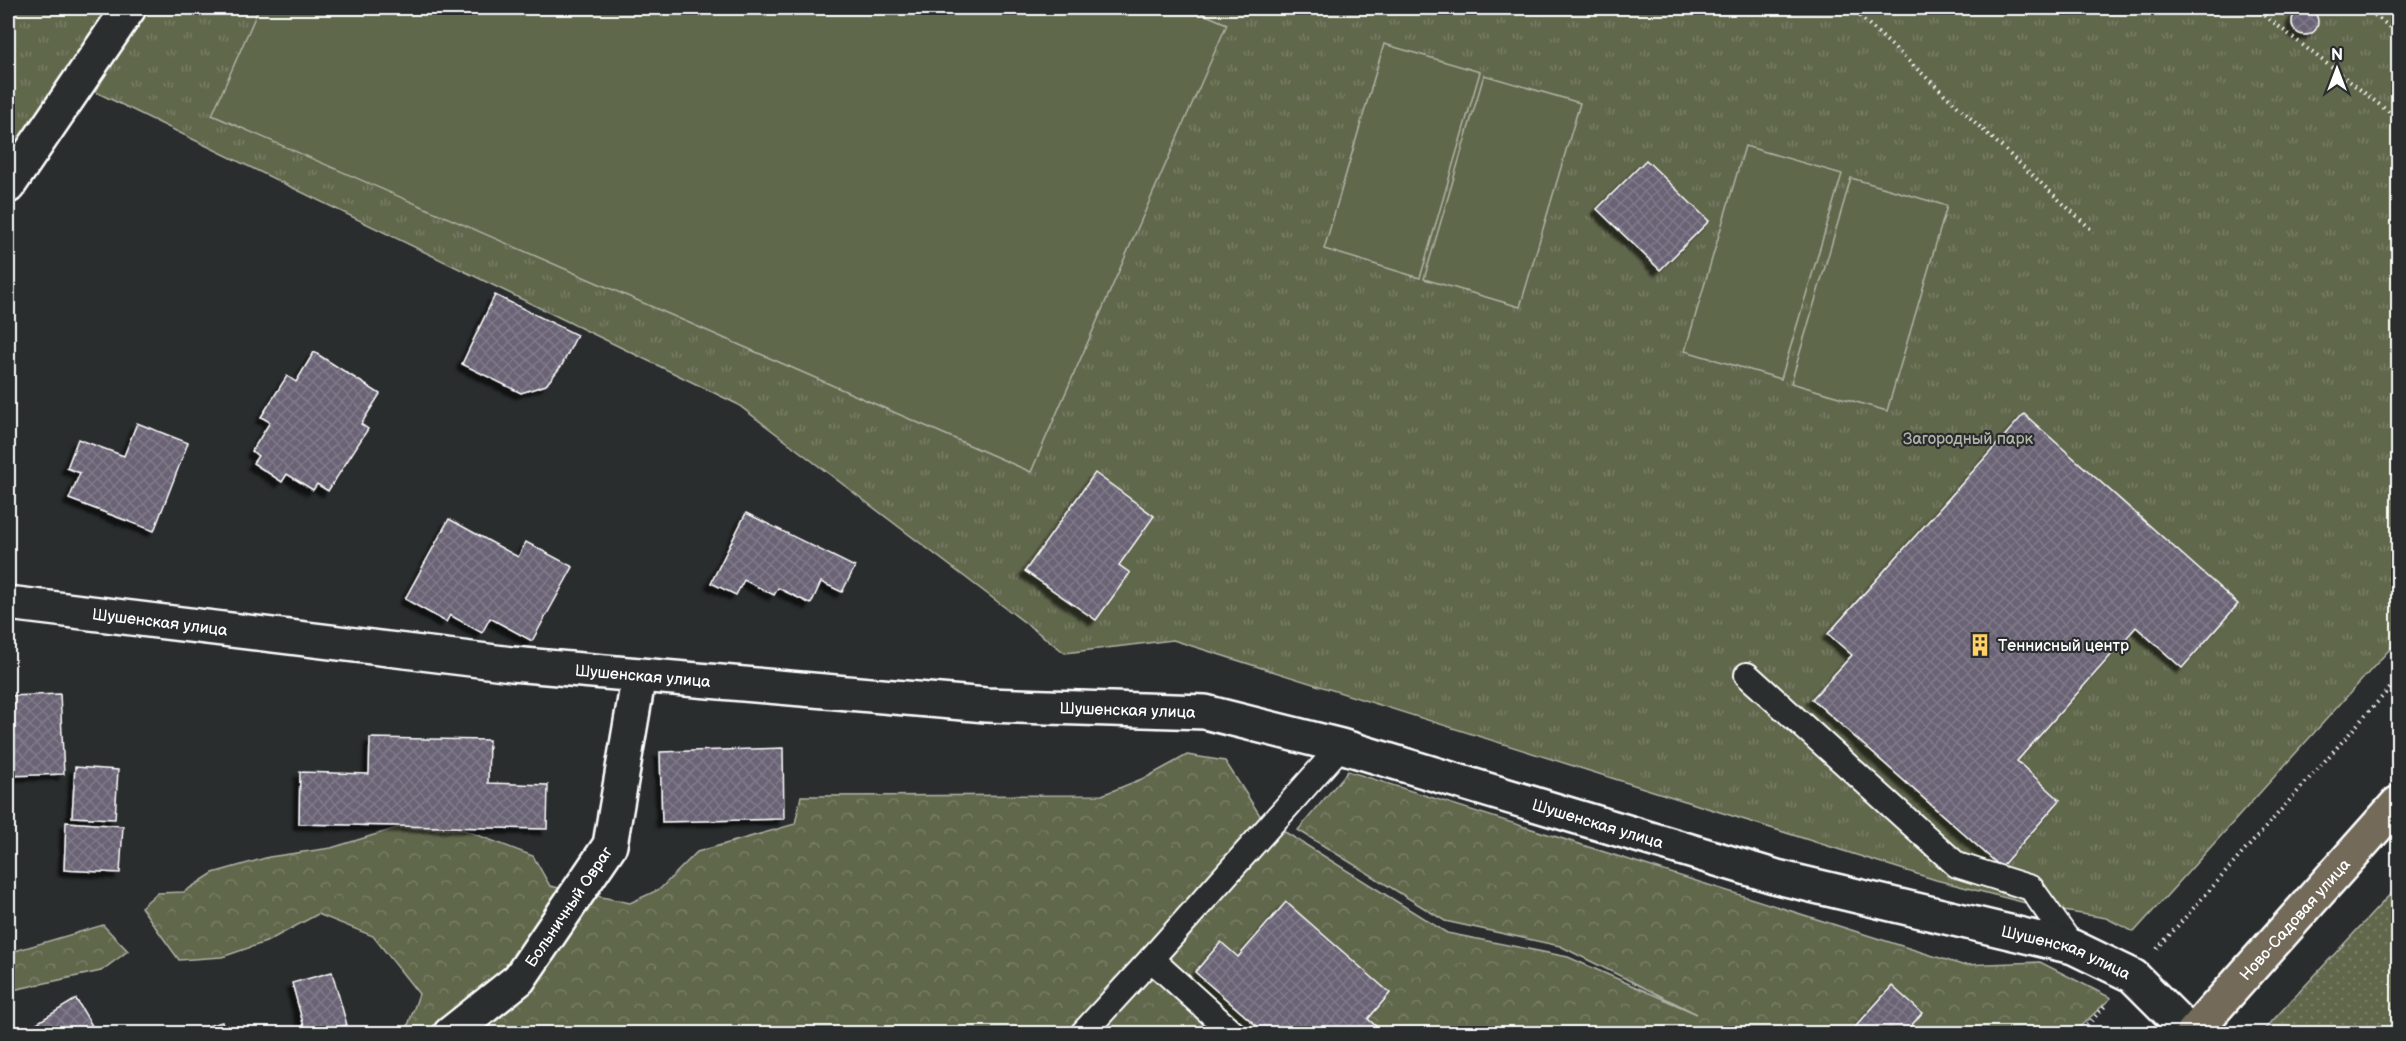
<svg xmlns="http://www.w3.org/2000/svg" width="2406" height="1041" viewBox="0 0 2406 1041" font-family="'Balsamiq Sans',sans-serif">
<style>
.grass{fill:url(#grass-dots);stroke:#b0b3a6;stroke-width:1.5}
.forest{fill:url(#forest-crowns);stroke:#b0b3a6;stroke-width:1.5}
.park{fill:url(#park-tufts);stroke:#b0b3a6;stroke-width:1.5}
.garden{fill:#61674c;stroke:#b0b3a6;stroke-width:1.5}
.building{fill:url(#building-cross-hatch);stroke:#fff;stroke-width:1.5;filter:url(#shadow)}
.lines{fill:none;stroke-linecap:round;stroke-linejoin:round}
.lane-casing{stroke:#fff;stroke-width:28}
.street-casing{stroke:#fff;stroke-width:38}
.primary-casing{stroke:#fff;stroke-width:38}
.path{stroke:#fff;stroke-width:4;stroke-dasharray:1.5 4.5;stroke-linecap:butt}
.lane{stroke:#2a2d2e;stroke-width:24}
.street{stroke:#2a2d2e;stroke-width:33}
.primary{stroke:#736b5a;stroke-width:33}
.labels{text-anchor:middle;stroke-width:4.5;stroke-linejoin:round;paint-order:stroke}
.park-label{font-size:16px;fill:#b0b3a6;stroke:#2a2d2e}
.street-label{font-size:16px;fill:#fff;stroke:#2a2d2e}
.poi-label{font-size:16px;fill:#fff;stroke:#2a2d2e;text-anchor:start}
</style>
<defs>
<pattern id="grass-dots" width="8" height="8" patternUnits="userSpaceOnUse" patternTransform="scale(1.5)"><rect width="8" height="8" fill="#61674c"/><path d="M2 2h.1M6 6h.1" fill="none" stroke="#797e67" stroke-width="1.8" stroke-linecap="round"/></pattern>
<pattern id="forest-crowns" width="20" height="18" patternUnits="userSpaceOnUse" patternTransform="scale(1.5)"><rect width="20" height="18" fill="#61674c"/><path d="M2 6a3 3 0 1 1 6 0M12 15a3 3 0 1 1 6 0" fill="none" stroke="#797e67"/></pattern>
<pattern id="park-tufts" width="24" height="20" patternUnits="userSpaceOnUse" patternTransform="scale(1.5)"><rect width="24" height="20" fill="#61674c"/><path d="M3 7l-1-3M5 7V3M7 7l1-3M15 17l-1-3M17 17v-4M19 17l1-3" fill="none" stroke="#797e67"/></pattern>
<pattern id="building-cross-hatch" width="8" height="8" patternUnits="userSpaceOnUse" patternTransform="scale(1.5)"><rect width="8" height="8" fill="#6a6374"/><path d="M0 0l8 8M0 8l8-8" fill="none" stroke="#807a89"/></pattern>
<filter id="shadow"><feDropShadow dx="-5.5" dy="5.5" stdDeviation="1.5" flood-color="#0009"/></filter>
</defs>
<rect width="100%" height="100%" fill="#2a2d2e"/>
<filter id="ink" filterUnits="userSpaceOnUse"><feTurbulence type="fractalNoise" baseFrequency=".0167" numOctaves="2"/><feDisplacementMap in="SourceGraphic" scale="12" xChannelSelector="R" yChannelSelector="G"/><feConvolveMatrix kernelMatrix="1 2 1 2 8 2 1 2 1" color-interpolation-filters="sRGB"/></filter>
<g filter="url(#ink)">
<!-- grass -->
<polygon class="grass" points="2398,886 2398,1033 2261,1033"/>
<!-- forest -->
<g class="forest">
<polygon points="1187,755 1225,761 1261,817 1447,933 1568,957 1697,1014 1560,946 1445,921 1298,830 1348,771 1962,965 2040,962 2111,998 2072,1034 405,1034 419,994 373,936 318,914 266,942 222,957 179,960 141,907 157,893 184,892 213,873 269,857 331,848 397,828 464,830 533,856 550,886 630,903 660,889 697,852 795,824 801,796 1102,795 1149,776"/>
<polygon points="103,925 128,951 101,971 8,991 8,953"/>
</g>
<!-- park -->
<polygon class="park" points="8,8 2398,8 2398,640 2134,932 2106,918 2045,908 1936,880 1173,640 1065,653 737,404 65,77 8,161"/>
<!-- garden -->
<g class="garden">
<polygon points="259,8 1189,8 1227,24 1031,472 212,115"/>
<polygon points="1384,44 1480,72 1420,278 1324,249"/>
<polygon points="1484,75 1580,103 1520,307 1424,279"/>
<polygon points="1745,146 1842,174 1781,379 1685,351"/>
<polygon points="1851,178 1947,206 1887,411 1791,383"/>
</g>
<!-- building -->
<g class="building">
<circle cx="2305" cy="22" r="13"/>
<polygon points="1646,160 1709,221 1660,270 1597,209"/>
<polygon points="495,295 577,335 562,365 546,385 521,393 462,364"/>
<polygon points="314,352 380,394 361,424 368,429 328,491 317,484 313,490 287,474 282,482 253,463 258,456 252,451 270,422 261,417 287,376 296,382"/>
<polygon points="2024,414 2238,604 2182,668 2136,627 2017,761 2060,800 2001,867 1812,699 1852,655 1828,634"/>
<polygon points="137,423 188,443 154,531 69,499 80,473 67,468 78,439 124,456"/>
<polygon points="1095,473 1154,516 1119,565 1130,573 1096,620 1025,571"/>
<polygon points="746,513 855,567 842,592 821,582 811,604 778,588 774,595 744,580 736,595 711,583"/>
<polygon points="449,519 518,557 526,542 573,567 532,641 490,618 482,633 450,615 446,622 405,599"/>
<polygon points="60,694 64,774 8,776 8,696"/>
<polygon points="370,738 489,740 488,783 548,785 547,829 299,824 300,772 369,774"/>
<polygon points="783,748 784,819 662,822 660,752"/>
<polygon points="75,767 118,770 115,819 72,817"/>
<polygon points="8,794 9,794 13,903 8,904"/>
<polygon points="66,822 123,826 120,873 64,870"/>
<polygon points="1286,902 1390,993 1368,1019 1385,1034 1266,1034 1195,972 1221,942 1238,957"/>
<polygon points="332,972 347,1025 315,1034 306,1034 292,983"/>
<polygon points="1892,986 1922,1013 1904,1034 1849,1034"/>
<polygon points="76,999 97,1034 30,1034 27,1029"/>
<polygon points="222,1022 225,1034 180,1034"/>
</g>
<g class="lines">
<!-- lane casing -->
<g class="lane-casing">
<g id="lane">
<polyline points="1747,675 1957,865 2031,888 2073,947"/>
<polyline points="1151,959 1234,1034"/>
<polyline points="1082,1034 1151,959 1341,746"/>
</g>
</g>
<!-- street casing -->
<g class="street-casing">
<g id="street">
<polyline points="8,186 129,8"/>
<path id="s1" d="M8,603l504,61 474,41 219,7 136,34 436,131 296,70 60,29 58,58"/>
<path id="s2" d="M450,1034l69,-55 91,-134 29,-170"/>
</g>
</g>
<!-- primary casing -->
<g class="primary-casing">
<g id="primary">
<path id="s3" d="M2192,1034l206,-231"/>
</g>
</g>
<!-- path -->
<g class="path">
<polyline points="1851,8 2094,232"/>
<polyline points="2255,8 2398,119"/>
<polyline points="2365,8 2398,33"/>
<polyline points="2157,949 2398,679"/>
<polyline points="2079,1034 2105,1006"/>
</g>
<!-- lane -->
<use href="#lane" class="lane"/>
<!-- street -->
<use href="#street" class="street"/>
<!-- primary -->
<use href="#primary" class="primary"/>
</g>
</g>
<!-- icons -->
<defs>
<g id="building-bare" transform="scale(1.8)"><path d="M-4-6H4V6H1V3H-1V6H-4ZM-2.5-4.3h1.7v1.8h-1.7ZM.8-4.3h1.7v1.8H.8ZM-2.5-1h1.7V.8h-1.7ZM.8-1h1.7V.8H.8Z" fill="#ffd166" stroke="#2a2d2e" stroke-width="2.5" paint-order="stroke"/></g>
</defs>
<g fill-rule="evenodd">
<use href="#building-bare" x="1980" y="645"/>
</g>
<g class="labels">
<!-- park labels -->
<g class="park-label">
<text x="1968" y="444">Загородный парк</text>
</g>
<!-- street labels -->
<g class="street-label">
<text dy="6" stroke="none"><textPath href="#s1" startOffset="153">Шушенская улица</textPath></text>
<text dy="6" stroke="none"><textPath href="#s1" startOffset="639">Шушенская улица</textPath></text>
<text dy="6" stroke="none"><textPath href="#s1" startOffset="1125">Шушенская улица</textPath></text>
<text dy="6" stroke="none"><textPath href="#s1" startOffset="1611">Шушенская улица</textPath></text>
<text dy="6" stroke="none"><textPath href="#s2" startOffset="176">Больничный Овраг</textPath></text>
<text dy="6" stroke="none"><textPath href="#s3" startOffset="154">Ново-Садовая улица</textPath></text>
<text dy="6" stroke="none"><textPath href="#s1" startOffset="2097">Шушенская улица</textPath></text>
</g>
<!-- poi labels -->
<g class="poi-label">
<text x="1998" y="651">Теннисный центр</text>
</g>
</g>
<!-- margin -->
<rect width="2406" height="1041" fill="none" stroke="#2a2d2e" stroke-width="30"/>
<rect x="15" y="15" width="2376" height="1011" fill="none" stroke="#fff" stroke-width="2" filter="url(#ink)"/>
<!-- north arrow -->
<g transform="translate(2337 69)" stroke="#2a2d2e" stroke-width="4.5" paint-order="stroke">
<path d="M0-4.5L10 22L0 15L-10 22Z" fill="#ffffff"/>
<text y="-9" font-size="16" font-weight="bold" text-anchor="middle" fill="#ffffff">N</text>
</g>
</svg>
